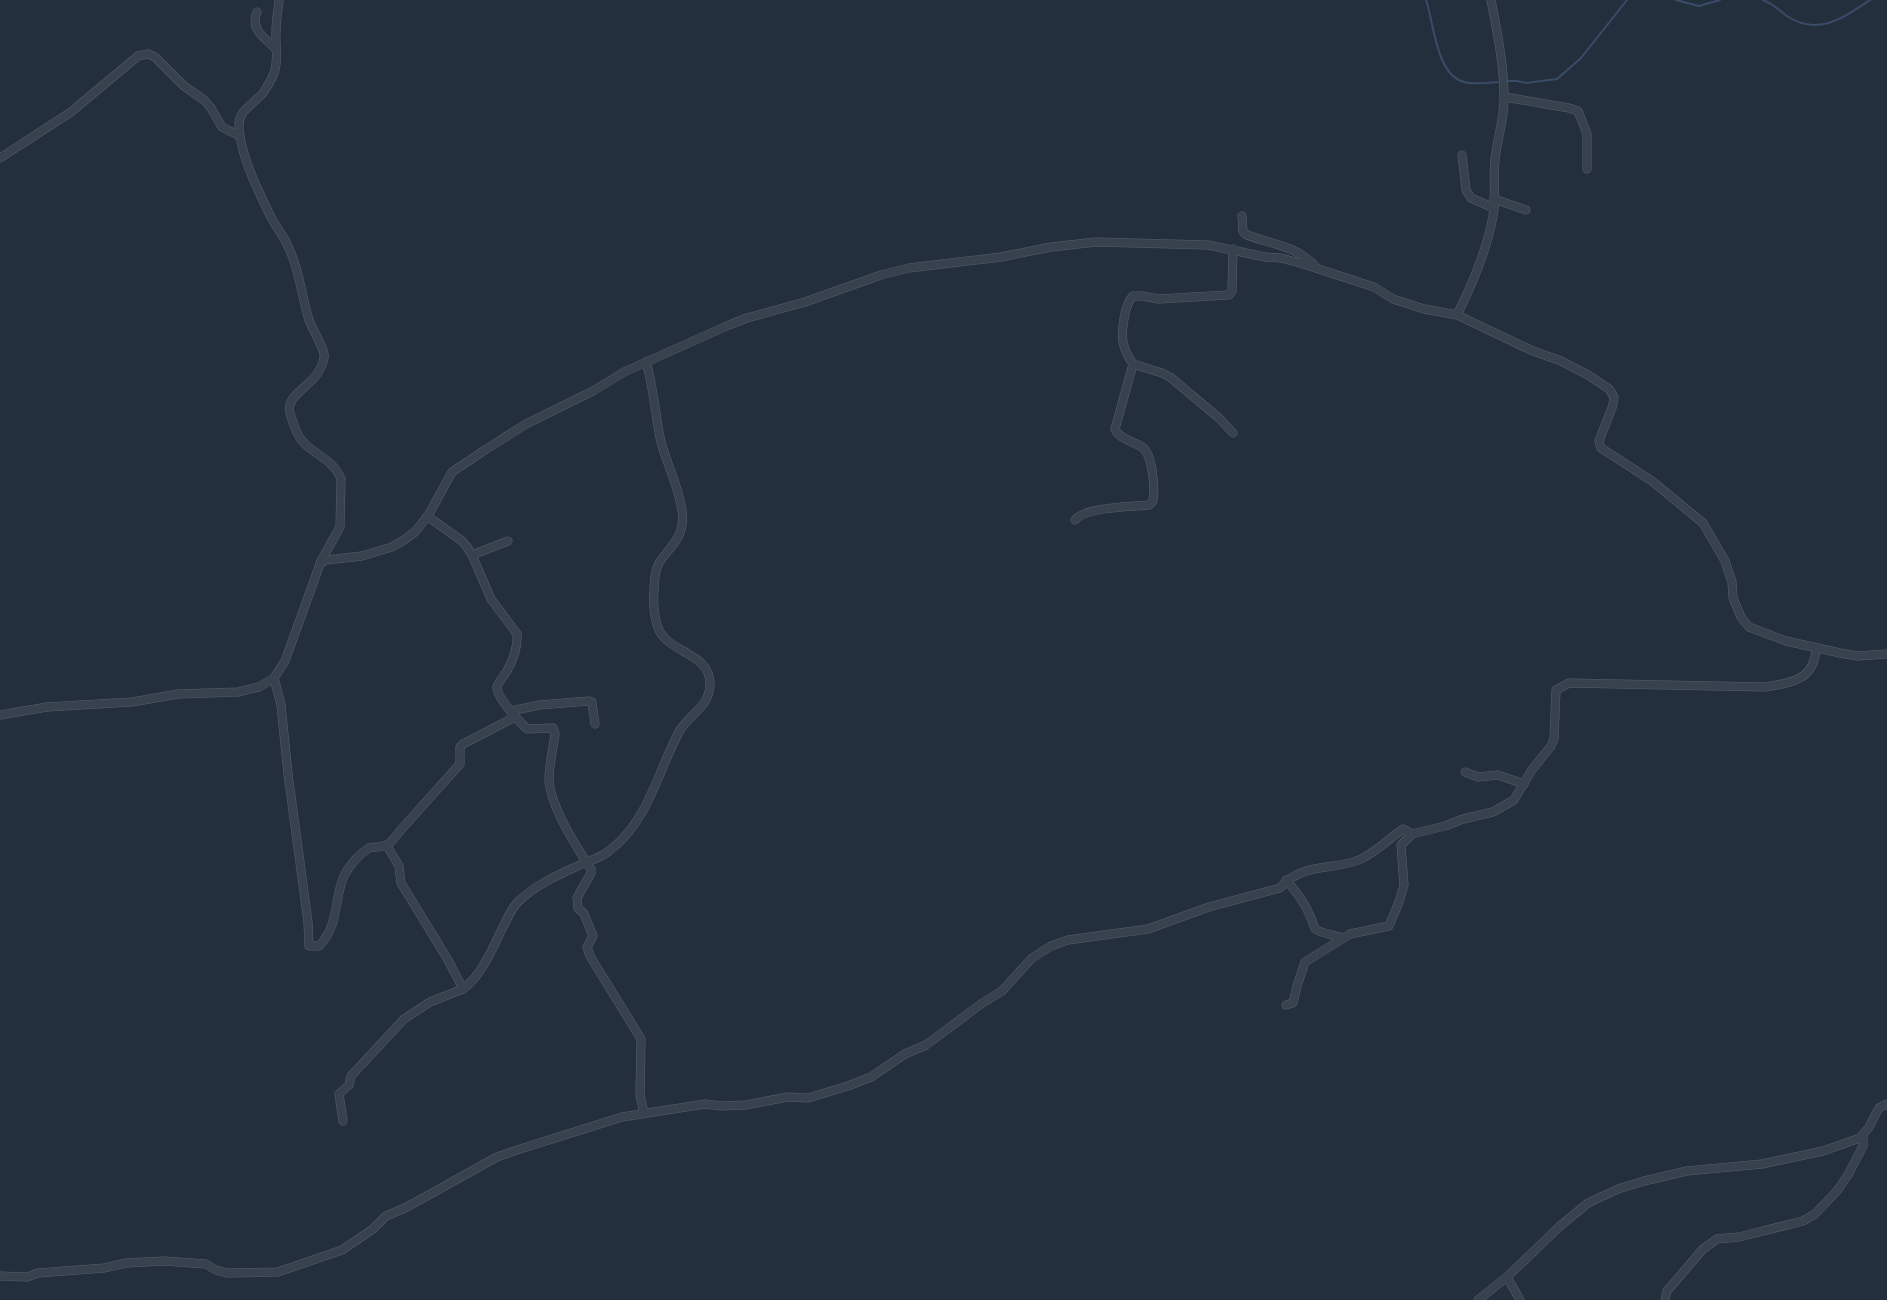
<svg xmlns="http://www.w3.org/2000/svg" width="1887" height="1300" viewBox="0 0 1887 1300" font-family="'Varela Round',sans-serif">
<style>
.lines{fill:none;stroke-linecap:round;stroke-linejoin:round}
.stream{stroke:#394c67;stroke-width:2}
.minor-casing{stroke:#565f6c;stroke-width:9}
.minor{stroke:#38414e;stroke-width:8}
</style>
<rect width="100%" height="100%" fill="#242f3e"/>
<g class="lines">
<!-- stream -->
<g class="stream">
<path d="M1426,0c8,23 10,75 38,82 12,3 25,0 37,0"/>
<polyline points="1676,0 1699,6 1720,0"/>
<path d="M1763,0c13,5 14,9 24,16 32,21 57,1 83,-16"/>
<polyline points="1507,81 1517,81 1526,83 1557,79 1581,58 1627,0"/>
</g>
<!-- minor casing -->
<g class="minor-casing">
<g id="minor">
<path d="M279,0c-1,11 -3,21 -3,32 -1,12 3,29 -2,41 -2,6 -7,14 -11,20 -8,10 -24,17 -24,31 0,29 20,69 33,95 4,8 10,15 14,23 13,25 15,52 23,78 4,11 13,24 15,34 1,5 -1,8 -3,13 -7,19 -36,27 -31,46 3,10 6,21 13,29 12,13 32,19 38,37l-1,48 -20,36"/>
<path d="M257,12c-7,18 7,25 19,37"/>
<polyline points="1505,97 1569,108 1578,111 1587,134 1587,169"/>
<polyline points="1462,155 1466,190 1471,198 1494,208"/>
<polyline points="0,158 71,112 138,56 148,54 155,57 184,86 204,100 211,108 222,127 240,136"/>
<polyline points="1494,199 1526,210"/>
<path d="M1242,216l1,15 2,3c26,11 49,10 70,32"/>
<path d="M1233,249l-1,42 -3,4 -71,4 -16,-3h-9c-5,5 -6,10 -8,17 -4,22 -5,32 8,51l29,9 8,4 49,41 14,15"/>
<path d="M1457,315c15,-30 30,-65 36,-99 3,-19 0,-38 2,-56 2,-21 10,-43 9,-64 0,-30 -7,-66 -13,-96"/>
<path d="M427,516l35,25 5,6 5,8 19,44 26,35c1,12 -4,27 -10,37 -3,5 -9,11 -10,16 -1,10 23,35 30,42l26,-1 2,6c-2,16 -6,30 -6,46 2,28 27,66 42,89v4l-14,25 1,10 6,6 9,22 -6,11 3,9 51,83 -1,56 4,18"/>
<path d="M1075,520c10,-13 56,-13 74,-15l4,-4c2,-13 0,-46 -11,-54 -9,-6 -23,-8 -27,-18l18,-65"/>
<polyline points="472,555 508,541"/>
<path d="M274,678l7,27 7,69 20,148 1,24h10c20,-19 15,-48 25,-70 5,-10 15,-22 25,-28 3,-1 5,-1 9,-1 12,-1 14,-6 21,-15l61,-68v-17l3,-3 52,-27"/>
<polyline points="511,711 539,705 589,701 592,702 595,724"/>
<polyline points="0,715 47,707 132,702 178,694 238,692 259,687 274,678 285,661 320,564 326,560 362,556 392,547 404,540 415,532 429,514 452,472 485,450 526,424 593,391 624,372 729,325 747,318 805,302 881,275 909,268 1001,257 1051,247 1096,242 1208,245 1265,257 1281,258 1303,264 1374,287 1393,299 1424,309 1457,315 1533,351 1561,361 1588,375 1609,389 1614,397 1613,405 1599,441 1601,448 1652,481 1703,523 1725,561 1732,582 1733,598 1741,617 1749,627 1786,641 1840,653 1857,656 1887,654"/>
<polyline points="1465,772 1478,777 1498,775 1524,784"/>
<path d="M1286,880c15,17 22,28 29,49 8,5 17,5 27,9"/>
<path d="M463,989c20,-15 30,-42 41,-64 4,-8 8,-17 14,-23 19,-19 43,-28 66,-39 8,-3 18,-6 25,-12 39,-29 48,-78 70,-119 10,-18 31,-25 31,-48 0,-31 -39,-30 -51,-54 -5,-11 -6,-28 -5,-40 0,-9 1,-19 5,-27 8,-13 21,-22 23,-38 4,-22 -15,-60 -21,-83 -6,-26 -7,-54 -15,-80"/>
<path d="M1286,1005l7,-2 4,-17 8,-24 45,-28 39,-8 10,-24 5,-17 -3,-40 11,-11 33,-8 18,-7 30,-7 21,-12 17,-29 20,-25 3,-7 2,-49 13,-7 196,4c26,-4 50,-7 51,-39"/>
<polyline points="343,1121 339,1094 349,1085 351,1076 404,1019 430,1002 463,989 448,960 401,883 399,866 387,846"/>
<path d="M0,1276l27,1 11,-4 66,-5 22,-5 38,-2 42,3 10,6 11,3 51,-1 64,-22 31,-21 13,-13 21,-9 90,-50 20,-7 105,-33 83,-13 16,2 25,-1 42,-8 20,1 40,-12 23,-9 34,-23 21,-9 55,-41 21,-13 30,-33 19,-12 17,-6 80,-11 61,-22 71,-19c21,-26 54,-17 81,-29 15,-7 29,-21 42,-30l9,5"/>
<polyline points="1507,1277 1520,1300"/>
<polyline points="1478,1300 1507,1277 1560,1226 1588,1203 1618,1189 1644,1181 1687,1171 1762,1164 1823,1151 1860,1138 1869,1127 1879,1108 1887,1104"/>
<polyline points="1665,1300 1667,1291 1703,1249 1717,1239 1739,1237 1803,1221 1815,1214 1837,1191 1848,1175 1863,1146 1863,1135"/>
</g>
</g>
<!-- minor -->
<use href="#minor" class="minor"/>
</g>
</svg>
